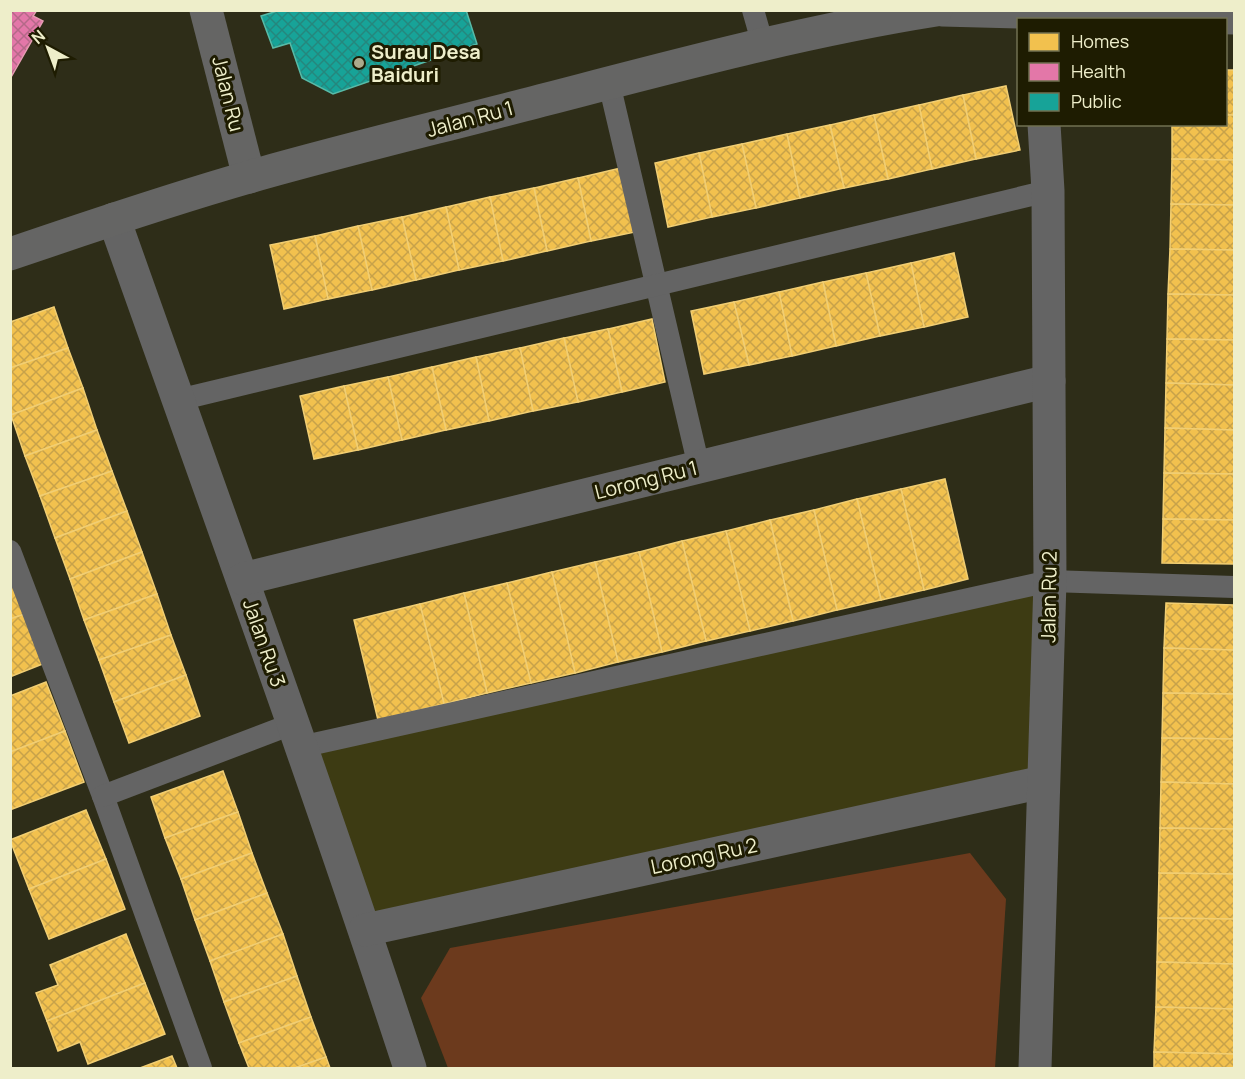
<svg xmlns="http://www.w3.org/2000/svg" width="1245" height="1079" viewBox="0 0 1245 1079" font-family="Manrope,sans-serif">
<style>
.built{fill:#3d3b13}
.park{fill:#6c3a1d}
.homes{fill:url(#homes-cross-hatch);stroke:#f1ce73;stroke-width:1.5}
.health{fill:url(#health-cross-hatch);stroke:#e69bb2;stroke-width:1.5}
.public{fill:url(#public-cross-hatch);stroke:#58baa7;stroke-width:1.5}
.lines{fill:none;stroke-linecap:round;stroke-linejoin:round}
.lane{stroke:#646464;stroke-width:22}
.street{stroke:#646464;stroke-width:33}
.secondary{stroke:#656564;stroke-width:33}
.poi-dot{fill:#abaa8c;stroke:#1e1c01;stroke-width:2}
.labels{text-anchor:middle;stroke-width:6;stroke-linejoin:round;paint-order:stroke}
.poi-label{font-size:20px;font-weight:bold;fill:#eeeeca;stroke:#1e1c01;text-anchor:start}
.street-label{font-size:20px;fill:#eeeeca;stroke:#1e1c01}
</style>
<defs>
<pattern id="homes-cross-hatch" width="8" height="8" patternUnits="userSpaceOnUse" patternTransform="scale(1.5)"><rect width="8" height="8" fill="#f2c14e"/><path d="M0 0l8 8M0 8l8-8" fill="none" stroke="#c7a24a"/></pattern>
<pattern id="health-cross-hatch" width="8" height="8" patternUnits="userSpaceOnUse" patternTransform="scale(1.5)"><rect width="8" height="8" fill="#e377a8"/><path d="M0 0l8 8M0 8l8-8" fill="none" stroke="#b46988"/></pattern>
<pattern id="public-cross-hatch" width="8" height="8" patternUnits="userSpaceOnUse" patternTransform="scale(1.5)"><rect width="8" height="8" fill="#17a398"/><path d="M0 0l8 8M0 8l8-8" fill="none" stroke="#25877d"/></pattern>
</defs>
<rect width="100%" height="100%" fill="#2e2d18"/>
<!-- built -->
<polygon class="built" points="1050,581 1043,782 365,930 300,747"/>
<!-- park -->
<polygon class="park" points="970,853 1006,899 995,1068 448,1068 421,998 450,948"/>
<!-- homes -->
<g class="homes">
<rect x="1226" y="70" width="8" height="45"/>
<polygon points="1006,86 1020,150 976,159 963,95"/>
<polygon points="963,95 976,159 932,169 919,105"/>
<polygon points="919,105 932,169 888,179 874,115"/>
<polygon points="874,115 888,179 844,188 830,125"/>
<polygon points="1226,115 1234,115 1234,160 1172,159 1172,124 1226,124"/>
<polygon points="830,125 844,188 800,198 787,134"/>
<polygon points="787,134 800,198 756,208 742,144"/>
<polygon points="742,144 756,208 712,217 699,153"/>
<polygon points="699,153 712,217 668,227 655,163"/>
<polygon points="1172,159 1234,160 1234,205 1171,204"/>
<polygon points="621,168 635,232 591,241 578,178"/>
<polygon points="578,178 591,241 547,251 534,188"/>
<polygon points="534,188 547,251 503,261 490,197"/>
<polygon points="490,197 503,261 459,270 446,207"/>
<polygon points="1171,204 1234,205 1234,250 1170,249"/>
<polygon points="446,207 459,270 416,280 402,217"/>
<polygon points="402,217 416,280 372,290 358,226"/>
<polygon points="358,226 372,290 328,299 315,236"/>
<polygon points="315,236 328,299 284,309 270,245"/>
<polygon points="1170,249 1234,250 1234,295 1168,294"/>
<polygon points="954,253 968,317 924,327 911,263"/>
<polygon points="911,263 924,327 880,336 866,273"/>
<polygon points="866,273 880,336 836,346 823,282"/>
<polygon points="823,282 836,346 792,356 779,292"/>
<polygon points="779,292 792,356 749,365 734,302"/>
<polygon points="1168,294 1234,295 1234,340 1167,339"/>
<polygon points="734,302 749,365 704,374 691,311"/>
<polygon points="54,307 68,348 10,368 10,322"/>
<polygon points="652,319 665,382 622,392 608,329"/>
<polygon points="608,329 622,392 578,402 564,338"/>
<polygon points="564,338 578,402 533,411 520,348"/>
<polygon points="1167,339 1234,340 1234,385 1166,383"/>
<polygon points="68,348 83,388 11,415 10,368"/>
<polygon points="520,348 533,411 489,421 476,357"/>
<polygon points="476,357 489,421 446,430 432,367"/>
<polygon points="432,367 446,430 402,440 388,377"/>
<polygon points="388,377 402,440 358,450 344,386"/>
<polygon points="1166,383 1234,385 1234,430 1165,428"/>
<polygon points="344,386 358,450 314,459 300,396"/>
<polygon points="83,388 97,430 25,456 11,415"/>
<polygon points="1165,428 1234,430 1234,474 1164,473"/>
<polygon points="97,430 112,471 40,496 25,456"/>
<polygon points="112,471 127,511 55,538 40,496"/>
<polygon points="1164,473 1234,474 1234,520 1163,519"/>
<polygon points="945,479 968,579 924,590 901,489"/>
<polygon points="901,489 924,590 881,600 857,499"/>
<polygon points="857,499 881,600 837,610 814,510"/>
<polygon points="814,510 837,610 793,621 770,520"/>
<polygon points="127,511 142,552 70,579 55,538"/>
<polygon points="1163,519 1234,520 1234,564 1162,563"/>
<polygon points="770,520 793,621 750,631 726,531"/>
<polygon points="726,531 750,631 706,641 682,541"/>
<polygon points="682,541 706,641 662,652 639,552"/>
<polygon points="142,552 157,594 84,620 70,579"/>
<polygon points="639,552 662,652 618,662 595,562"/>
<polygon points="595,562 618,662 575,673 552,572"/>
<polygon points="552,572 575,673 531,683 507,583"/>
<polygon points="10,575 25,614 10,619"/>
<polygon points="507,583 531,683 487,693 464,593"/>
<polygon points="464,593 487,693 444,704 420,604"/>
<polygon points="157,594 171,635 99,660 84,620"/>
<polygon points="1166,603 1234,605 1234,650 1164,648"/>
<polygon points="420,604 444,704 378,720 354,620"/>
<polygon points="25,614 45,663 10,677 10,619"/>
<polygon points="171,635 186,675 114,702 99,660"/>
<polygon points="1164,648 1234,650 1234,694 1163,693"/>
<polygon points="186,675 200,716 129,743 114,702"/>
<polygon points="46,682 65,731 10,752 10,696"/>
<polygon points="1163,693 1234,694 1234,739 1162,738"/>
<polygon points="65,731 84,782 10,810 10,752"/>
<polygon points="1162,738 1234,739 1234,784 1161,782"/>
<polygon points="223,771 238,812 165,838 151,797"/>
<polygon points="1161,782 1234,784 1234,829 1160,828"/>
<polygon points="86,810 106,859 29,889 10,840"/>
<polygon points="238,812 252,853 181,879 165,838"/>
<polygon points="1160,828 1234,829 1234,874 1159,873"/>
<polygon points="252,853 267,893 195,920 181,879"/>
<polygon points="106,859 125,909 49,939 29,889"/>
<polygon points="1159,873 1234,874 1234,919 1158,918"/>
<polygon points="267,893 283,934 210,961 195,920"/>
<polygon points="1158,918 1234,919 1234,964 1157,962"/>
<polygon points="126,934 145,983 47,1021 36,993 58,985 50,965"/>
<polygon points="283,934 297,976 224,1002 210,961"/>
<polygon points="1157,962 1234,964 1234,1009 1156,1007"/>
<polygon points="297,976 311,1017 239,1043 224,1002"/>
<polygon points="145,983 165,1034 88,1064 80,1042 58,1051 47,1021"/>
<polygon points="1156,1007 1234,1009 1234,1054 1154,1052"/>
<polygon points="311,1017 326,1057 295,1068 249,1068 239,1043"/>
<polygon points="1154,1052 1234,1054 1234,1068 1154,1068"/>
<polygon points="172,1056 177,1068 140,1068"/>
<polygon points="326,1057 330,1068 295,1068"/>
</g>
<!-- health -->
<polygon class="health" points="10,10 37,10 33,16 43,21 10,79"/>
<!-- public -->
<polygon class="public" points="280,10 466,10 477,44 333,94 302,78 290,43 273,48 261,16"/>
<g class="lines">
<!-- lane -->
<g class="lane">
<polyline points="753,10 763,45"/>
<polyline points="609,83 699,467"/>
<polyline points="178,400 1048,191"/>
<polyline points="10,551 103,796 201,1068"/>
<polyline points="300,747 1050,581 1234,587"/>
<polyline points="103,796 292,724"/>
</g>
<!-- street -->
<g class="street">
<path d="M114,219c100,283 203,564 296,849"/>
<polyline points="243,579 1049,381"/>
<polyline points="365,930 1043,782"/>
<polyline points="1035,1068 1050,581 1048,191 1044,124"/>
</g>
<!-- secondary -->
<g class="secondary">
<polyline points="206,10 249,177"/>
<polyline points="942,10 1234,18"/>
<path d="M10,254c79,-27 159,-54 239,-77 91,-26 183,-48 275,-72 136,-35 273,-73 412,-95"/>
</g>
</g>
<!-- markers -->
<circle class="poi-dot" cx="359" cy="63" r="6"/>
<g class="labels">
<!-- poi labels -->
<g class="poi-label">
<text x="371" y="59">Surau Desa<tspan x="371" dy="23">Baiduri</tspan></text>
</g>
<!-- street labels -->
<g class="street-label">
<text transform="translate(228 94) rotate(76)" y="7">Jalan Ru</text>
<text transform="translate(470 119) rotate(-15)" y="7">Jalan Ru 1</text>
<text transform="translate(646 480) rotate(-14)" y="7">Lorong Ru 1</text>
<text transform="translate(1049 597) rotate(-89)" y="7">Jalan Ru 2</text>
<text transform="translate(264 643) rotate(71)" y="7">Jalan Ru 3</text>
<text transform="translate(704 856) rotate(-12)" y="7">Lorong Ru 2</text>
</g>
</g>
<!-- border -->
<rect width="1245" height="1079" fill="none" stroke="#eeeeca" stroke-width="24"/>
<!-- legend -->
<rect x="1017" y="18" width="210" height="108" fill="#1e1c01" stroke="#717051" stroke-width="1.5"/>
<rect x="1029" y="33" width="30" height="18" fill="#f2c14e" stroke="#717051" stroke-width="1.5"/>
<text x="1071" y="48" font-size="18" fill="#eeeeca">Homes</text>
<rect x="1029" y="63" width="30" height="18" fill="#e377a8" stroke="#717051" stroke-width="1.5"/>
<text x="1071" y="78" font-size="18" fill="#eeeeca">Health</text>
<rect x="1029" y="93" width="30" height="18" fill="#17a398" stroke="#717051" stroke-width="1.5"/>
<text x="1071" y="108" font-size="18" fill="#eeeeca">Public</text>
<!-- north arrow -->
<g transform="translate(48 48) rotate(319)" stroke="#1e1c01" stroke-width="4.5" paint-order="stroke">
<path d="M0-4.5L10 22L0 15L-10 22Z" fill="#eeeeca"/>
<text y="-9" font-size="16" font-weight="bold" text-anchor="middle" fill="#eeeeca">N</text>
</g>
</svg>
